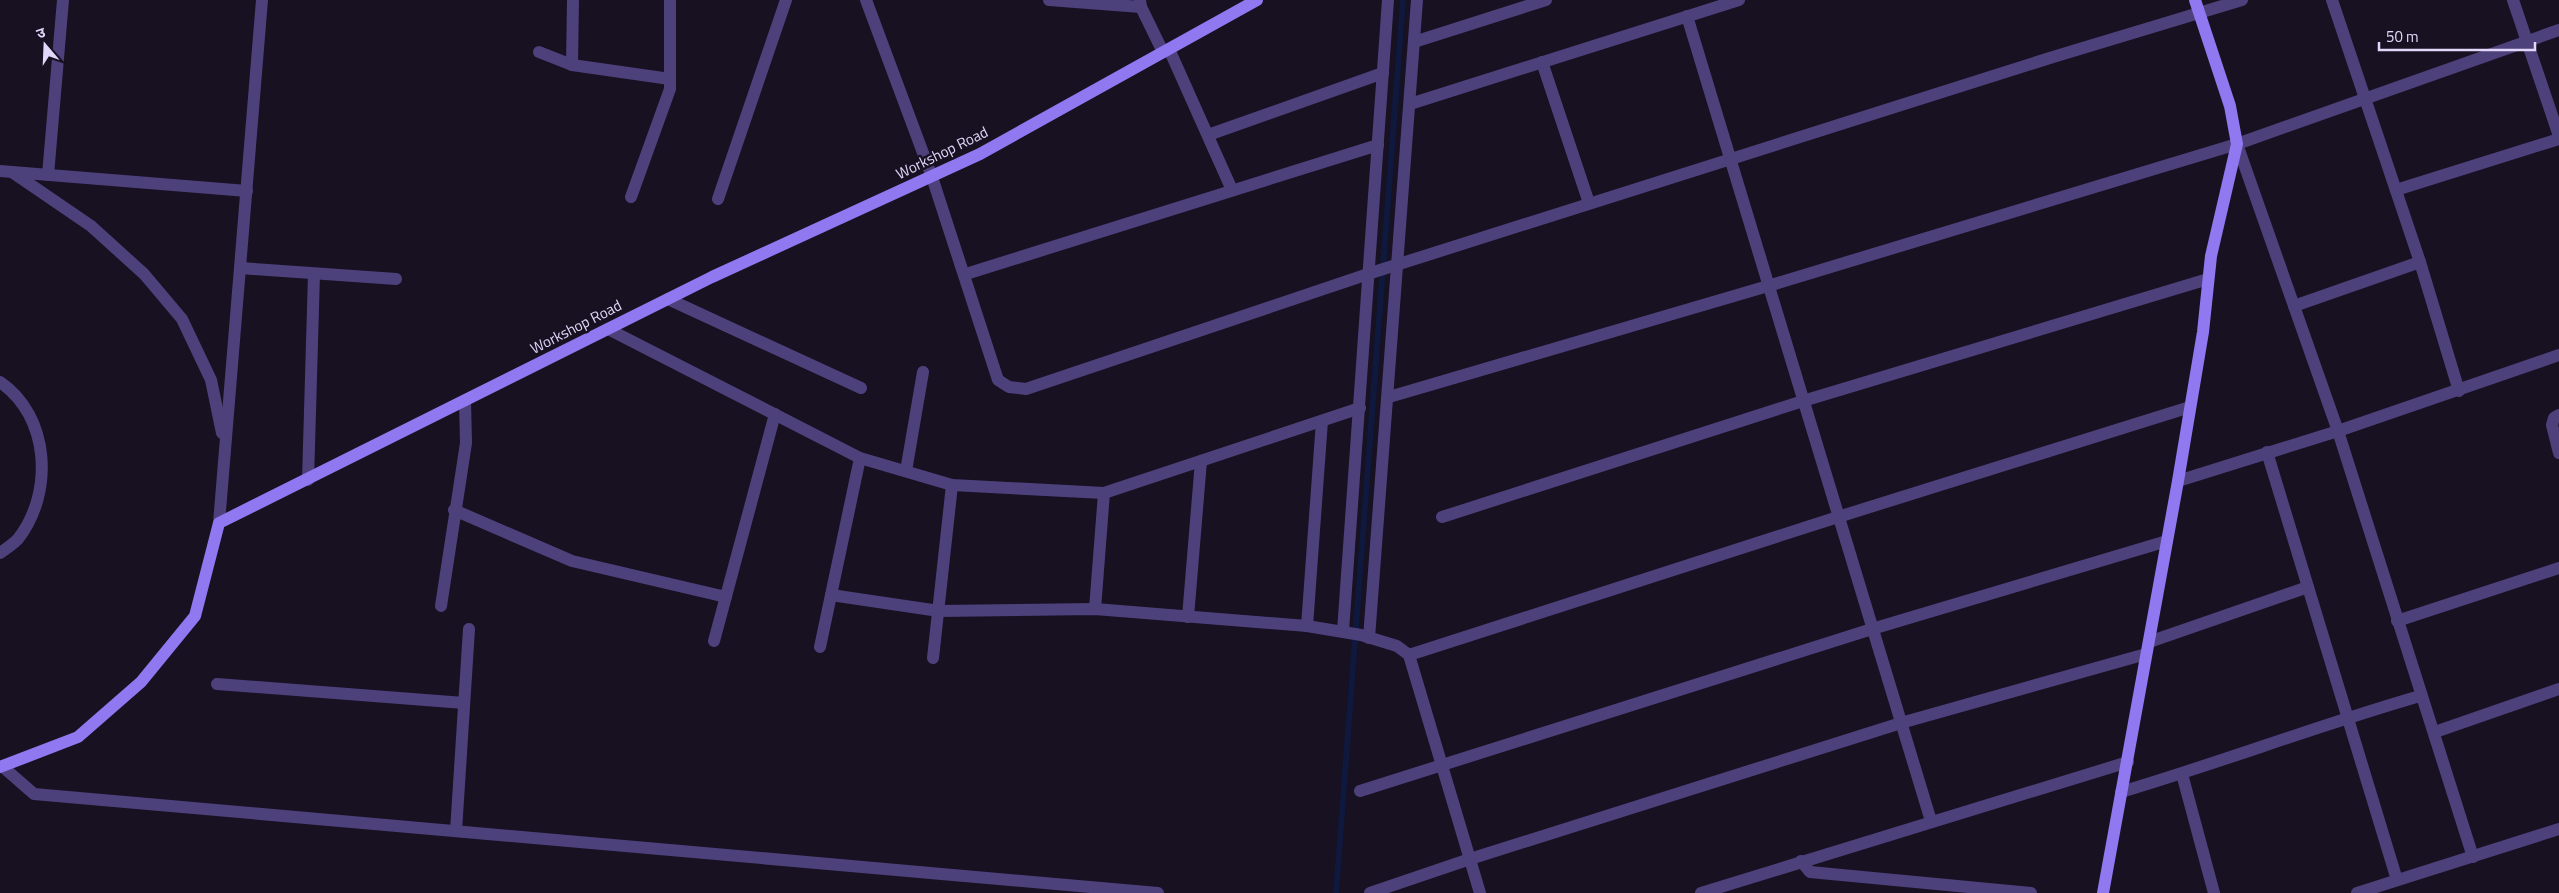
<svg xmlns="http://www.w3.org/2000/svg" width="2559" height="893" viewBox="0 0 2559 893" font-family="'Titillium Web','Noto Sans Devanagari',sans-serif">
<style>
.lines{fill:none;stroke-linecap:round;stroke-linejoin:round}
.stream{stroke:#0f183d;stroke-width:6}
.street{stroke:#4d417c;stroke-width:12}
.secondary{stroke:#8f78f0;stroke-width:12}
.labels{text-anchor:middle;stroke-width:5;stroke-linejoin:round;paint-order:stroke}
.street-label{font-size:15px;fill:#e1d7fa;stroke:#171122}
</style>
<rect width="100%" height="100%" fill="#171122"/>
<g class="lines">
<!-- stream -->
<polyline class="stream" points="1336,893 1403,0"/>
<!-- street -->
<g class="street">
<polyline points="866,0 932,177 998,380 1009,387 1026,389 1377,271 2053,57 2242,0"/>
<polyline points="1049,0 1141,7"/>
<polyline points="1140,0 1141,7 1163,52"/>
<polyline points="2332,0 2420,262 2459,391"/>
<polyline points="2513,0 2559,136"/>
<polyline points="1687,16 1931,821"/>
<polyline points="1414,42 1546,0"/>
<polyline points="1169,49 1232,190"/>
<polyline points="539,52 572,65 670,79"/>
<polyline points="1542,62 1589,203"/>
<polyline points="572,65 573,0"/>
<polyline points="1410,104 1739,0"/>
<polyline points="1208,135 1383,73"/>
<polyline points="2237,144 2338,431 2473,857"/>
<polyline points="0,171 247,191"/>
<polyline points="12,172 91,226 144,274 182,319 211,380 222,433"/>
<polyline points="48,175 63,0"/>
<polyline points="2396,190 2559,139"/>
<polyline points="631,197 670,89 670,0"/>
<polyline points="718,199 786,0"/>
<polyline points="240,268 396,279"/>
<polyline points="966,274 1378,145"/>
<polyline points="668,299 861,388"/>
<polyline points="2294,306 2420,262"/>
<polyline points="608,329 860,458 952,485 1104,493"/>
<path d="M0,382c50,34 54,111 18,157 -5,5 -12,10 -18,14"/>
<polyline points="1389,397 1768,286 2237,144 2559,30"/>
<polyline points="2559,415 2554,418 2552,425 2559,453"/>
<polyline points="2267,452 2397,880"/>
<polyline points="906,471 923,372"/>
<polyline points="308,480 314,274"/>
<polyline points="2178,481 2338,431 2559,355"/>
<polyline points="454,510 572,561 726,597"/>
<polyline points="1442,517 1803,401 2208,279"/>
<polyline points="219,523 262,0"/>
<polyline points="831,595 939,611 1095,609 1307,626 1361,635 1397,646 1409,655 1480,893"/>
<polyline points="441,606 466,443 465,401"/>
<polyline points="1095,609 1104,493 1360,408"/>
<polyline points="1188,617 1201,461"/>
<polyline points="2397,621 2559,568"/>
<polyline points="1307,626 1322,421"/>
<polyline points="1343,631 1388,0"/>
<polyline points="1369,638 1417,0"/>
<polyline points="714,641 775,414"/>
<polyline points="2149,642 2308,587"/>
<polyline points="820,647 860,458"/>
<polyline points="1409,655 1838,517 2190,407"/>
<polyline points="933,658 952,485"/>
<polyline points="217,684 464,703"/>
<polyline points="2435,732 2559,689"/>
<polyline points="3,767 34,794 1158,893"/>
<polyline points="2182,774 2214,893"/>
<polyline points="1360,791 1872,629 2167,541"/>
<path d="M2121,792c101,-30 198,-67 299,-96"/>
<polyline points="456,831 469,629"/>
<polyline points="1801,861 1810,872 2031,893"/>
<polyline points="1370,893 1470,859 1901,723 2146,654"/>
<polyline points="1701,893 2128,762"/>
<polyline points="2357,893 2559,829"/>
</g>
<!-- secondary -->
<g class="secondary">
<polyline points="0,767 78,737 141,682 195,616 219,523 712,277 980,154 1257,0"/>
<polyline points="2103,893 2178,481 2203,332 2211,256 2237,144 2230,106 2195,0"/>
</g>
</g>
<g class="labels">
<!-- street labels -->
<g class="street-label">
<text transform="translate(942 153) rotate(-26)" y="5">Workshop Road</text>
<text transform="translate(576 327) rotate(-27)" y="5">Workshop Road</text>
</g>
</g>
<!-- north arrow -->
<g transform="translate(45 45) rotate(341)" stroke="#171122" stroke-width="4" paint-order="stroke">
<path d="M0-4L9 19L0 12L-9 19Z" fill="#e1d7fa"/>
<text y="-8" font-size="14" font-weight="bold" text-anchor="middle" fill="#e1d7fa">उ</text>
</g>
<!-- scale -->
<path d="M2379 42v8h156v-8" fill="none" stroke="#e1d7fa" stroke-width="2.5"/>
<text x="2386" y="42" font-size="15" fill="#e1d7fa" stroke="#171122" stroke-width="4" paint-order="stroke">50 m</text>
</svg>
